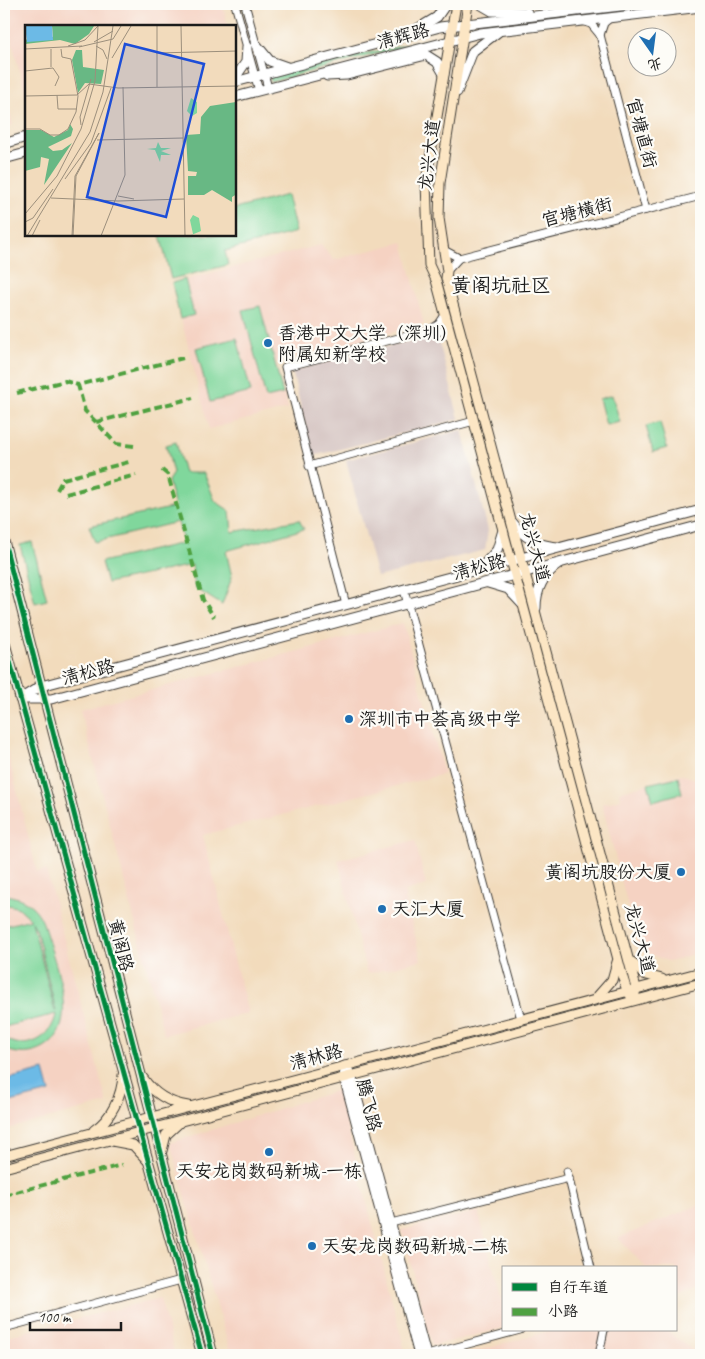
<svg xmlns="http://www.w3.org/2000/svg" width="705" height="1359" viewBox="0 0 705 1359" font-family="Caveat,'LXGW WenKai TC',sans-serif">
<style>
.built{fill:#f5d2c2}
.industrial{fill:#d1bfbd}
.green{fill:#80d79c;stroke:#4e7a5c;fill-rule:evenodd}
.water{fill:#6cbae6;stroke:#446b81}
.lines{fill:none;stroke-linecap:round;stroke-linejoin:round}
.minor-casing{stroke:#3c3934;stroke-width:9}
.tertiary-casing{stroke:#3c3934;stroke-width:11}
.secondary-casing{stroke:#3c3934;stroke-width:11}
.minor{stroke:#fff;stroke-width:7}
.tertiary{stroke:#fff;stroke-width:9}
.secondary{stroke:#fce6c4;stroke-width:9}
.quiet{stroke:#4fa141;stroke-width:4;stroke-dasharray:8 4;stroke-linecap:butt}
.cycleway-casing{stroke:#fdfcf7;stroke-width:8}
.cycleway{stroke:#00873e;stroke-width:5}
.poi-dot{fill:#1f6fb2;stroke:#fdfcf7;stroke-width:2}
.labels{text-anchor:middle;stroke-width:4.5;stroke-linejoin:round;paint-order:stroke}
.street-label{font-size:18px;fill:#1c1c1c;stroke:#fdfcf7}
.poi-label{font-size:18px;fill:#1c1c1c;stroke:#fdfcf7;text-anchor:start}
.quarter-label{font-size:20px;fill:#1c1c1c;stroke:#fdfcf7}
.inset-road{fill:none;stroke:#9c8f7c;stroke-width:1}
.view{fill:#1d4ed8;fill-opacity:0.15;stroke:#1d4ed8;stroke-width:2.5}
.inset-edge{fill:none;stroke:#1c1c1c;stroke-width:2.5}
</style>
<rect width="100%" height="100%" fill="#fdfcf7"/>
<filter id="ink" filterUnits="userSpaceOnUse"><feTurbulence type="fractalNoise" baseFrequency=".02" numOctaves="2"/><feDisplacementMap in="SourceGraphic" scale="10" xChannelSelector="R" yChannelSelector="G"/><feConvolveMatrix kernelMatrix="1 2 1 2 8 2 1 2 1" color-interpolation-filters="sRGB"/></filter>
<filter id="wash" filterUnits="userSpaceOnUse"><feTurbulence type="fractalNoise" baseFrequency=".0096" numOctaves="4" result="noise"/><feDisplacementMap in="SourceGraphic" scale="20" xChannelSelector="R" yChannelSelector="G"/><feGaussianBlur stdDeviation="1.12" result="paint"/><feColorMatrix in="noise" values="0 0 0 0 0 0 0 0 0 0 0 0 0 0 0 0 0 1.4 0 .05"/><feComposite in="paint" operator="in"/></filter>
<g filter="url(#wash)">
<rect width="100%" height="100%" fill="#f2dbbc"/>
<!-- built -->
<g class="built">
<polygon points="4,4 222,4 228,26 26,26 26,95 4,12"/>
<polygon points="4,88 13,125 4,127"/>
<polygon points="403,242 424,324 276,362 288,409 209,429 172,283 321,245 334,260"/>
<polygon points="403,623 444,774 203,835 248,1013 164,1035 80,709"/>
<polygon points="4,738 37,872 46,870 107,1103 4,1130"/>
<polygon points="681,774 701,781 701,951 670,962 639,950 602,804 621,799 619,792"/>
<polygon points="415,840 426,885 404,891 421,960 367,974 338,860"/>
<polygon points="338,1090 406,1355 231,1355 170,1143"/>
<polygon points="701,1204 701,1287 676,1300 676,1268 646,1268 618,1238"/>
<polygon points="478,1211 504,1310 504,1328 432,1346 402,1230"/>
<polygon points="160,1298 175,1355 4,1355 4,1337"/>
<polygon points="553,1330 666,1330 699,1355 463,1355"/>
</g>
<!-- industrial -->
<g class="industrial">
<polygon points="437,334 459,419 313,456 292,371"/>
<polygon points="462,430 488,530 485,550 377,577 346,460"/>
</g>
<!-- green -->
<g class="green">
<polygon points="432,39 271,82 269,74"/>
<polygon points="287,195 296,232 225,251 228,265 171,279 160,235 235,235 235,209"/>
<polygon points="185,279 194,315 180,319 172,283"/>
<polygon points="260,306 283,394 266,398 243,310"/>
<polygon points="237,338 251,392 210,402 196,348"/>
<polygon points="612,395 620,422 606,425 599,399"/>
<polygon points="660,422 667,448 653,452 646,426"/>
<polygon points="176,442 184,473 204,473 215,501 230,511 232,532 299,520 304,529 226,551 232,577 222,605 195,588 192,565 107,583 101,562 183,543 178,522 95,542 89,526 175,507 168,481 173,473 166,445"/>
<polygon points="32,542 47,600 35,603 20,545"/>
<polygon points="678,777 682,793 653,801 648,784"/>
<path d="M4,895c20,2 34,12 40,31 9,34 39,99 0,122 -12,7 -27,7 -40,1v-11c21,14 48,1 52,-24l-52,13v-101l27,-7 -12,-11 -15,-4zM32,922l4,7 20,82h-1z"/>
</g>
<!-- water -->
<polygon class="water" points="44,1070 50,1092 6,1103 4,1080"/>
</g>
<g filter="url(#ink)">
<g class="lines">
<!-- minor casing -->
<g class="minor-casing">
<g id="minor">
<polyline points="235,4 259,91"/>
<polyline points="245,4 268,88"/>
<polyline points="585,22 591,24 600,35 646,210"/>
<polyline points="600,35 604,23 610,18"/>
<polyline points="444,250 459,258 447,271"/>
<polyline points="459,258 701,196"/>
<polyline points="431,330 441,331 451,337"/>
<polyline points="309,466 474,421"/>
<polyline points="404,590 521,1019"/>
<polyline points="346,605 285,367 430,330 439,324 445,315"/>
<polyline points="567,1171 591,1268"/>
<polyline points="387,1224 569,1178"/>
<polyline points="4,1328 181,1280"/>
<polyline points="427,1355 520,1330"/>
<polyline points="599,1355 604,1330"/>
</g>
</g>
<!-- tertiary casing -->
<g class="tertiary-casing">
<g id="tertiary">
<polyline points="480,4 492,11 527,12"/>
<polyline points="417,29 437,17 446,4"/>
<polyline points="256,44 270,61 287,67"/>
<polyline points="327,76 347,75 426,55 437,62 444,74"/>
<polyline points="235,78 246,62 247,47"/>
<polyline points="235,82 440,27 638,4"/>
<polyline points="457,92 473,51 498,32"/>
<polyline points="235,97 480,33 701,7"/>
<polyline points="4,144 26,137"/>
<polyline points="4,159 26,153"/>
<path d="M512,522c11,15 27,24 46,25"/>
<polyline points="482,567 497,550 503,530"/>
<polyline points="488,583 508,589 522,604"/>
<path d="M536,608c0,-18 8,-34 23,-44"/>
<polyline points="20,699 41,686 701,510"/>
<polyline points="21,699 51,699 701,525"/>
<polyline points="345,1066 351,1075 426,1355"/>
<polyline points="345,1071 344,1077 419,1355"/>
</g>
</g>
<!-- secondary casing -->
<g class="secondary-casing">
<g id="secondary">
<polyline points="456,4 426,182 429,265 436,280 623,978 627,991 634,1000"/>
<polyline points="468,4 440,183 439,218 447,271 446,278 636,988 634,1000"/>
<polyline points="4,541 213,1355"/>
<polyline points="4,640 202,1355"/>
<polyline points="632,962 643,974 662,979"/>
<polyline points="597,997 612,980 617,962"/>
<path d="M143,1078c11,16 26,25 45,28"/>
<path d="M94,1130c17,-11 28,-34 29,-55"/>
<polyline points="112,1141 133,1145 147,1160"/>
<polyline points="162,1151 166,1135 179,1123"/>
<polyline points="4,1156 701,972"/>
<polyline points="4,1168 701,983"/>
</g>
</g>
<!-- minor -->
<use href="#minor" class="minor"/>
<!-- tertiary -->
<use href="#tertiary" class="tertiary"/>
<!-- secondary -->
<use href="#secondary" class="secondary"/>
<!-- quiet -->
<g class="quiet">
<polyline points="17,393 65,381 78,385"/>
<polyline points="96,422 85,411 78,385 183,358"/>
<polyline points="134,446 116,444 96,422 193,398"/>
<polyline points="162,470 168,475 203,600 214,617"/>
<polyline points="57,490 63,479 129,462"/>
<polyline points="66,494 136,475"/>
<polyline points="4,1195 122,1165"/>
</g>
<!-- cycleway casing -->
<g class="cycleway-casing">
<g id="cycleway">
<polyline points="4,541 213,1355"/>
<polyline points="4,640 202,1355"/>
</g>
</g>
<!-- cycleway -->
<use href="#cycleway" class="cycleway"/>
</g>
</g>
<!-- markers -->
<g class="poi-dot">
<circle cx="268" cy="343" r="5"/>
<circle cx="349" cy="719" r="5"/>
<circle cx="681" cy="872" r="5"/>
<circle cx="382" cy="909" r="5"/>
<circle cx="269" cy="1152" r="5"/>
<circle cx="312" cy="1246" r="5"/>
</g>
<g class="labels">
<!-- street labels -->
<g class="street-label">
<text transform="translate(403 36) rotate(-15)" y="6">清辉路</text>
<text transform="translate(642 133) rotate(75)" y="6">官塘直街</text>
<text transform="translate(429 155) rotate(-83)" y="6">龙兴大道</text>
<text transform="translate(577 212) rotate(-14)" y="6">官塘横街</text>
<text transform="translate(535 547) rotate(75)" y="6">龙兴大道</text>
<text transform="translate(479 567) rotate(-15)" y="6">清松路</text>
<text transform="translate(88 672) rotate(-15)" y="6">清松路</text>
<text transform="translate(640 938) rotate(75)" y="6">龙兴大道</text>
<text transform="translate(121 945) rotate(76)" y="6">黄阁路</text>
<text transform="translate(316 1057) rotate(-15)" y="6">清林路</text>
<text transform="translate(369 1105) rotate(76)" y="6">腾飞路</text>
</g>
<!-- poi labels -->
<g class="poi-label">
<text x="278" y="339">香港中文大学（深圳）<tspan x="278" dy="21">附属知新学校</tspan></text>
<text x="359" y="725">深圳市中荟高级中学</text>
<text x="671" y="878" text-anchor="end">黄阁坑股份大厦</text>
<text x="392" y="915">天汇大厦</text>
<text x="269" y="1177" text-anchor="middle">天安龙岗数码新城-一栋</text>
<text x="322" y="1252">天安龙岗数码新城-二栋</text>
</g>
<!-- quarter labels -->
<g class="quarter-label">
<text x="501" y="292">黄阁坑社区</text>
</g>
</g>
<!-- overview -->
<g transform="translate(25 25)">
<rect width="211" height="211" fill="#f2dbbc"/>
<path d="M166,73l6,4v11l-5,3 -5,-5zM133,117l3,6h10l-10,3 10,4h-10l-1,7 -5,-12 -8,-1 9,-1zM168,190l6,3 2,13 -12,5 4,-2 -3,-14z" fill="#80d79c"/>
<path d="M27,1h42l-5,8 -14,10 -15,-4 -35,4v-6l2,2 26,-3zM51,25h6l1,17 21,3 -3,14 -16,-1 -7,10 -6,-33zM211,77l1,92 -5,3v5l-20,-12 -8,5h-16v-19h8l1,-4 -9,-1 -2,-36 14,-1 1,-17 9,-11zM45,99l3,5 -2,7 -23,11 5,4 9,-1 10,-7 -28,42 5,-26 -8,-2 -1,10 -15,4v-41h16l13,7 14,-7z" fill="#68b884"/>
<path d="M0,1h27l1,14 -26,2z" fill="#6cbae6"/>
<path class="inset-road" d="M132,1v61M156,1l4,210M69,17l19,-11M43,21l17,-6 13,-14M71,21l7,4 4,9M54,22l34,-8 8,-13M0,24l57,-3M131,28l81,-2M87,33l19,-32M26,42v-18M0,46l28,-3 6,9 -4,9M32,70l1,14h19M0,71l52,-1 12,-11 29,4 119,-2M56,100l-1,-8 11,-38M0,104h15l10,6h9l9,-6 8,-17 2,-16 -7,-37 -9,-2 -1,-8M72,115l86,-2M40,154l26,-36 20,-55M93,171l16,3M26,173l67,3 66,-2M0,189l32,-38 24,-47 14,-48 3,-55M0,197l8,-4 20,-29M2,211l63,-104 13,-40 10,-66M7,211l8,-16M47,211l3,-60 24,-43 -23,43 -3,60M76,211l24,-61 -2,-88"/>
<path class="view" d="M100,19l79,20 -38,153 -79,-20z"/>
<rect width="211" height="211" class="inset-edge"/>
</g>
<!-- margin -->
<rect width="705" height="1359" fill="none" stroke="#fdfcf7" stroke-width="20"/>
<!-- legend -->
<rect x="502" y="1266" width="175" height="65" fill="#fdfcf7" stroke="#a3a29f"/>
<rect x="512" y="1283" width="25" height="8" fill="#00873e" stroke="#a3a29f"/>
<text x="548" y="1292" font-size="15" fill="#1c1c1c">自行车道</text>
<rect x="512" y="1308" width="25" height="8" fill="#4fa141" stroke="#a3a29f"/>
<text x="548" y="1316" font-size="15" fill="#1c1c1c">小路</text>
<!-- north arrow -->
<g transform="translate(652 52) rotate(166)"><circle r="24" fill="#fdfcf7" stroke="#a3a29f"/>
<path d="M0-4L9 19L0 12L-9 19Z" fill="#1f6fb2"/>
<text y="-8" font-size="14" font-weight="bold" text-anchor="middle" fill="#1c1c1c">北</text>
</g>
<!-- scale -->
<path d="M30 1322v8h91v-8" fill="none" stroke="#1c1c1c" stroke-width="2.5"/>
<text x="38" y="1322" font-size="15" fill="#1c1c1c" stroke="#fdfcf7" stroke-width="4" paint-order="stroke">100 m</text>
</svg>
